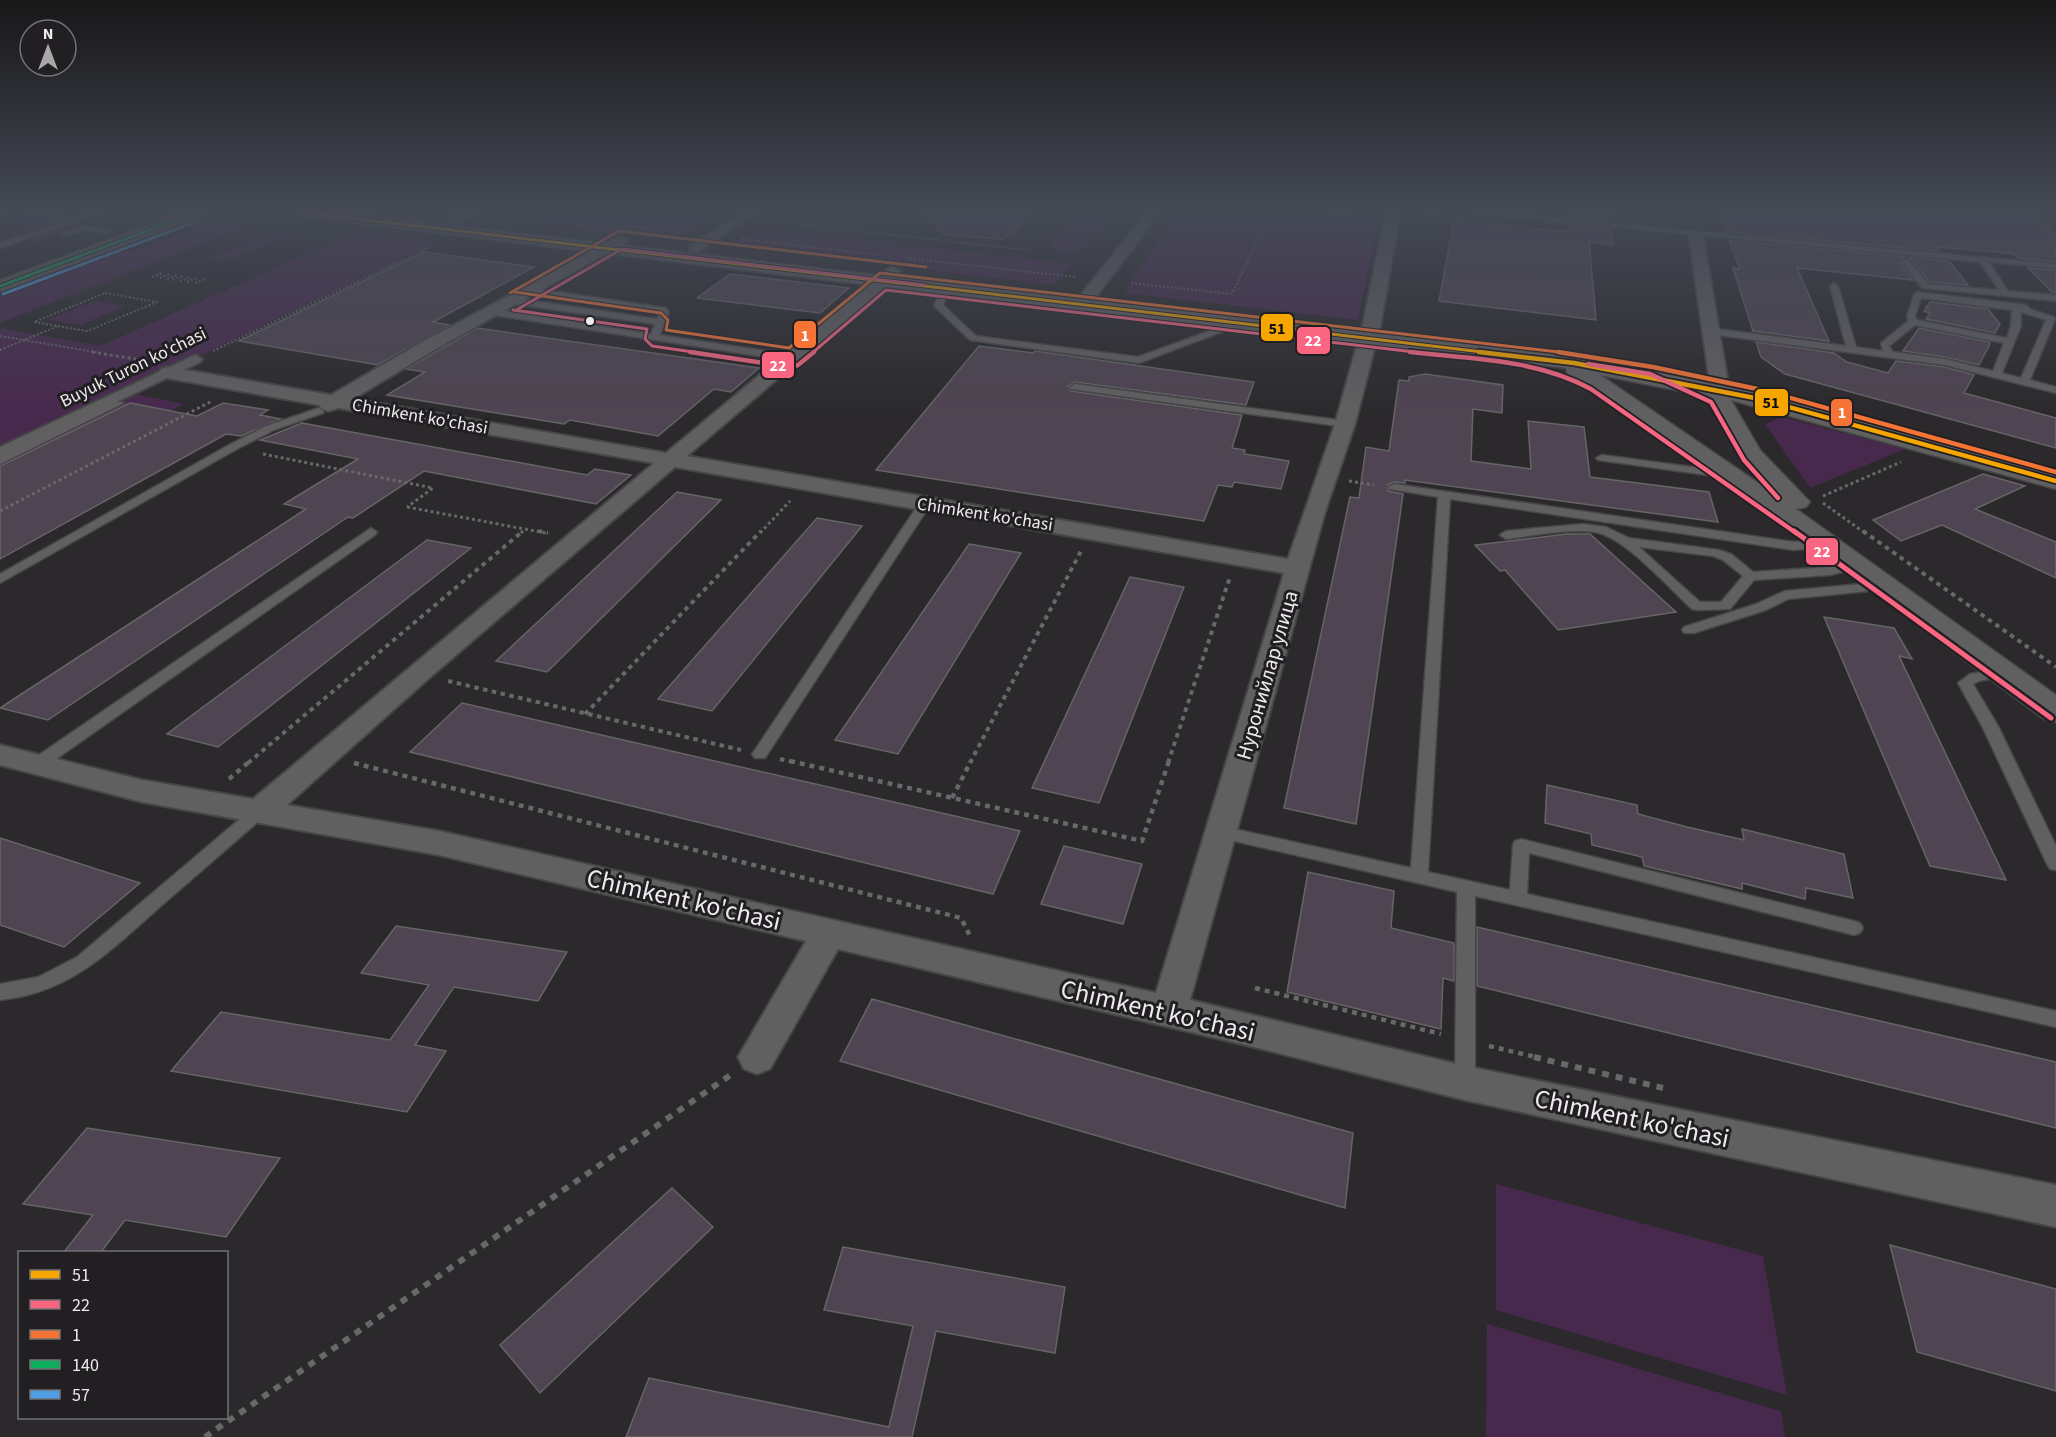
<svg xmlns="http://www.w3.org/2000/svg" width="2056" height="1437" viewBox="0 0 2056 1437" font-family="'Source Sans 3',sans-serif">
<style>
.green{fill:#48294e}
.building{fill:#4f4451;stroke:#666566;stroke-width:1.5}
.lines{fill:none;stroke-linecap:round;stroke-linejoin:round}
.service-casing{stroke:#474547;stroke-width:3}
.pedestrian-casing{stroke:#474547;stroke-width:4}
.minor-casing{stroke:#474547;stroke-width:4}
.secondary-casing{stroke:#474547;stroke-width:3}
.primary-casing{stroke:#474547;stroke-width:3}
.path-far4{stroke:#686769;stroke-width:2;stroke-dasharray:2 2;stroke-linecap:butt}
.path-far3{stroke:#686769;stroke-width:3;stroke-dasharray:3 3;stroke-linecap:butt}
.path-far2{stroke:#686769;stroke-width:4;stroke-dasharray:4.5 4.5;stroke-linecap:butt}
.path-far1{stroke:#686769;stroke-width:4.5;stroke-dasharray:5 5;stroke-linecap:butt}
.path{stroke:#686769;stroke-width:6;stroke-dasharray:7 7;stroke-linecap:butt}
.service{fill:#616061;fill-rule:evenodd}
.pedestrian{fill:#616061;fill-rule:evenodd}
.minor{fill:#616061;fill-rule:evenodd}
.secondary{fill:#616061;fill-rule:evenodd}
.primary{fill:#606059;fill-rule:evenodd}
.bus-1-far1-casing{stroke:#221f23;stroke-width:5}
.bus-1-casing{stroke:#221f23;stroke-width:8}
.bus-2-far2-casing{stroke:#221f23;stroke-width:5}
.bus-2-far1-casing{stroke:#221f23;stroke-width:8}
.bus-2-casing{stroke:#221f23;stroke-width:10}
.bus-3-far1-casing{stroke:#221f23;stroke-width:5}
.bus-3-casing{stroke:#221f23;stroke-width:8}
.bus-4-casing{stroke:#221f23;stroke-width:5}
.bus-5-casing{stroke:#221f23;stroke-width:5}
.bus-1-far1{stroke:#f7a600;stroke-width:3}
.bus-1{stroke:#f7a600;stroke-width:4.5}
.bus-2-far2{stroke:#fa6682;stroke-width:3}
.bus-2-far1{stroke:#fa6682;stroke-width:4.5}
.bus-2{stroke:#fa6682;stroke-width:5}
.bus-3-far1{stroke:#f57335;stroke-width:3}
.bus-3{stroke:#f57335;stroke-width:4.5}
.bus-4{stroke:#0daf5c;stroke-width:3}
.bus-5{stroke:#4d9ee5;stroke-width:3}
.bus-dot{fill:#edebed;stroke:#221f23;stroke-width:2}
.labels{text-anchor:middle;stroke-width:6;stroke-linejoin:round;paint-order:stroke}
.far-street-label{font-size:18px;fill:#edebed;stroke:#221f23}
.street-label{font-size:21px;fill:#edebed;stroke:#221f23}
.near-street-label{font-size:26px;fill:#edebed;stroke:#221f23}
.line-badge{stroke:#221f23;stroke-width:2}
.badge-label{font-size:16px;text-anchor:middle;font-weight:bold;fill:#fff}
.pale-badge-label{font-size:16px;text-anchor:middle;font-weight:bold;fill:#111}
</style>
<rect width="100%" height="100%" fill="#2b292b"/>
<!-- green -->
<g class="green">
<polygon points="542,213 721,213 674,240 529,222"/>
<path d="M1079,213h24l5,6c-16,20 -25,43 -55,31l-4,-6 2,-4z"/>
<polygon points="1176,213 1379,213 1358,320 1124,293"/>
<polygon points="26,216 67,222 17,238 8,237 33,228 2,223"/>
<polygon points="221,218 257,222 0,323 0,294 111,251 130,253"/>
<polygon points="74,223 87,225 39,242 25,240"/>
<polygon points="756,228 1072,264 1053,285 726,246"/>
<polygon points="359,231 439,242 124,392 184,404 0,497 0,328 100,346"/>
<polygon points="275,232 291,234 225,262 209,259"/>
<polygon points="95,301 126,306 80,325 48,320"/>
<polygon points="1782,417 1905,449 1810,488 1765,424"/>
<polygon points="1496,1184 1763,1256 1787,1395 1496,1310"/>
<polygon points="1487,1324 1781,1411 1785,1437 1486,1437"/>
</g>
<!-- building -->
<g class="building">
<polygon points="923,213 1033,213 1012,235 1007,235 1003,239 944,235"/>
<polygon points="1570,213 1609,213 1610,221 1569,218"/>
<polygon points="1719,213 2015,213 2036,215 2056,235 2056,262 2019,258 2014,254 1999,252 1937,247 1940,251 1726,232"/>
<polygon points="1454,220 1569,232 1569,225 1611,229 1613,245 1589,242 1596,320 1439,301"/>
<polygon points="1729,240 1906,257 1900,259 1899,262 1913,280 1797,268 1829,341 1753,331 1733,268 1740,269"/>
<polygon points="424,252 534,267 433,322 450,325 378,365 239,341"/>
<polygon points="1909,257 1949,261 1968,285 1929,282"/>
<polygon points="2028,268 2056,270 2056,293 2053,293"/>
<polygon points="730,274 849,288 820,313 697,298"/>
<polygon points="1930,302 1988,309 2000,324 1995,333 1926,319 1930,313 1924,311"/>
<polygon points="477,328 759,368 731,392 714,389 658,436 570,420 564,424 387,395 425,372 406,369"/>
<polygon points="1919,328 1990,342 1989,346 1979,365 1945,357 1903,351"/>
<polygon points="1756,342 1834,353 1847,362 1888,373 1896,361 1945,367 1974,375 1964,393 2056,418 2056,448 1785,374 1761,357"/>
<polygon points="979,346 1033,353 1035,351 1254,382 1246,405 1075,382 1068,386 1071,391 1242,415 1232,448 1245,450 1244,454 1289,461 1281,489 1234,482 1232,487 1218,485 1204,521 876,470"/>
<polygon points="1425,374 1503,385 1502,413 1473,409 1471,461 1531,469 1528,421 1584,427 1590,477 1709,492 1718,522 1405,480 1405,483 1394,482 1387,485 1388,491 1403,494 1356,824 1284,808 1350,497 1359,498 1366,447 1389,451 1399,380 1409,381 1409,377"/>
<polygon points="130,403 197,416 223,403 268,410 260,415 281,419 241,436 226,434 0,559 0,466"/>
<polygon points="302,423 587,475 595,469 631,475 596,504 424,471 353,518 348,517 48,720 0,708 306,509 284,504 358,459 260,440"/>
<polygon points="1983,474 2025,486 1975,509 2056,542 2056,578 1942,525 1901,541 1873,520"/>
<polygon points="677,492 721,500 547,672 496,661"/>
<polygon points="817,518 862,526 712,711 658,699"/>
<polygon points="1567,534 1590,534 1676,612 1558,630 1505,570 1500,571 1475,545"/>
<polygon points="427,540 471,548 218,747 167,734"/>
<polygon points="969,544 1021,553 898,754 835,740"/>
<polygon points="1130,577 1184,587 1099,803 1032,788"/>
<polygon points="1824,617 1894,628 1912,659 1899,656 2006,880 1930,866"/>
<polygon points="462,703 1020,831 993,894 410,752"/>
<polygon points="1547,785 1637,805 1638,814 1687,827 1744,840 1742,829 1844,854 1853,898 1806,888 1805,899 1742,883 1742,889 1644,866 1642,857 1592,845 1591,834 1545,823"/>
<polygon points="0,838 140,883 64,947 0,925"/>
<polygon points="1064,846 1142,864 1123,924 1041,904"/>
<polygon points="1308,872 1394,891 1391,928 1454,943 1454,981 1443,978 1441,1029 1287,992"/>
<polygon points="396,926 567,952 538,1001 454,987 415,1045 446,1051 407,1112 171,1071 221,1012 390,1040 429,985 361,973"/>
<polygon points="1477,927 2056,1062 2056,1128 1477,986"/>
<polygon points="872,999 1353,1133 1345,1208 840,1061"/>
<polygon points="87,1128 280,1158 226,1237 125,1220 101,1252 64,1252 93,1215 23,1204"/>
<polygon points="672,1188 713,1227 540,1393 500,1345"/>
<polygon points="1890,1245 2056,1289 2056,1391 1917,1352"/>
<polygon points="843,1247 1065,1287 1055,1353 936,1331 912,1437 626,1437 649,1378 889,1427 913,1326 824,1310"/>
</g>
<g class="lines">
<!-- service casing -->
<g class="service-casing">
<g id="service">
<polygon points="21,213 76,218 91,213 101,213 0,248 0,243 66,221"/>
<polygon points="1469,213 1494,213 2056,264 2056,268 1989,262 2008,291 2056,295 2056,301 1922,288 1901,261 1908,259 1928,284 1999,290 1980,262"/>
<polygon points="85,226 113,231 109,233 85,230 65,236 61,234"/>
<path d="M1834,283l4,3 18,61 27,4 -2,-8 27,-22 -1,-5 7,-21 4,-3 108,13 4,4 24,8 1,2 -25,61 26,7v6l-111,-28 -235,-31 -5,-3 5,-3 136,18 -16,-60zM1921,298l91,12 -1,16 -4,12 -90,-18 -2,-4zM2021,312l25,8 -25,58 -19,-5 19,-47zM1915,325l89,18 -11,28 -48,-12 -52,-7 -4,-6z"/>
<polygon points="943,286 950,288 943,305 976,336 1138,357 1237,321 1245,323 1139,363 970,340 934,306"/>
<polygon points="531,288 666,308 669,312 660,335 792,355 797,358 792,361 493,315 489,312 493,309 651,334 655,324 514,304 510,301 514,298 657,319 660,312 528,293 528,289"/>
<polygon points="1075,384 1345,421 1350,424 1345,427 1071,389 1070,387"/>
<polygon points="115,401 124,403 0,464 0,457"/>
<polygon points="319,408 324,411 323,413 274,430 237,449 0,583 0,574 229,445 266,426"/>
<polygon points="1602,455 1729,472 1735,475 1729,478 1598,460 1596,458"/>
<polygon points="1394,484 1794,542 1825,539 1831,543 1825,547 1794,550 1450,499 1428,872 1510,890 1513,845 1515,841 1521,839 1854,921 1860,923 1863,928 1860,933 1854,935 1529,853 1527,894 2056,1011 2056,1027 1475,896 1475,1083 1472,1089 1465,1092 1458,1089 1455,1083 1457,892 1221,838 1215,836 1213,832 1215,828 1221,826 1411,868 1438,497 1390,489 1388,487"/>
<polygon points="924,501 930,505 765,758 755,758 752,754 755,750 918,505"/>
<path d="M1583,524l23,3 23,11 90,12 12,4 22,18 77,-5 25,-6 6,4 -2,3 -29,7 -76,5 -24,29 -33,1 -5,-1c-23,-21 -64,-68 -93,-76 -25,-6 -67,3 -93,6l-6,-4 6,-4zM1639,547l74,9 10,4 20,16 -22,26h-21z"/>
<polygon points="371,528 377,532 375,535 42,769 30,769 28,765 30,761"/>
<polygon points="1884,582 1889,583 1891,586 1889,589 1788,599 1766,610 1694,633 1684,633 1682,630 1684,627 1756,604 1785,591"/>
<polygon points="2003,668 2008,669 2010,672 2008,675 1979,681 1973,684 1998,726 2056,846 2056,870 2050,869 2047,864 1982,726 1958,683 1970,674"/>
<path d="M260,805l6,2 2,4 -2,4c-35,30 -69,60 -104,90 -50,44 -91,88 -162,95v-16l38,-7 39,-20 177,-150z"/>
</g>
</g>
<!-- pedestrian casing -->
<g class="pedestrian-casing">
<g id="pedestrian">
<polygon points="743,213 756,213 698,252 690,252 690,246"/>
<polygon points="195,355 202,359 200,362 0,458 0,447"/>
</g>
</g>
<!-- minor casing -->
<g class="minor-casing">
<g id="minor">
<polygon points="459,213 477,213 457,224 447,224 447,218"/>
<polygon points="1146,213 1160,213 1095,298 1083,298 1081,295 1083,292"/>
<polygon points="1386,213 1400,213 1380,328 1371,333 1362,328"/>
<polygon points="1696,231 1703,235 1727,377 1718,383 1709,377 1689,235"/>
<path d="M620,236l7,4 -2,3 -191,107 -81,49 313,54 221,-184 6,-2 8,5 -2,3 -212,181 601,103 47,-135 24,-86 3,-4h12l3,4 -22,86 -30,88 -135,488 275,66 591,119v42l-591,-127 -219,-55 -408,-96 -68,120 -13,5 -13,-5 -6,-12 68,-116 -367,-86 -297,-53 -142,-37v-20l142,35 111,19 401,-336 -316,-55 -9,3 -7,-2 -3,-4 -158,-28 -2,-4 2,-4 7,-2 163,28 91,-53zM675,467l609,106 -128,420 -717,-162 -152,-26 141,-126z"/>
</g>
</g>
<!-- secondary casing -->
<g class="secondary-casing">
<path id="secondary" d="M300,213h47l1227,144 125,21 61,14 296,81v16l-325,-89 29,50 50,52 -4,5 -10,2 260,186v27l-12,-3 -265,-197 -191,-136 -20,-11 -2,-7 -1258,-150zM1600,375l101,20 12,12 30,53 27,31z"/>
</g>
<!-- primary casing -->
<g class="primary-casing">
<polygon id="primary" points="181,213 203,213 201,216 0,292 0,280"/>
</g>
<!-- path-far4 -->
<g class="path-far4">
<polyline points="1322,213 1372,218"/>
<polyline points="1413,213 1458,218"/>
<polyline points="0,215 8,213"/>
<polyline points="537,216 610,224"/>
<polyline points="765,221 1027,250"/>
<polyline points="635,227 684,233"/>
<polyline points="742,239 881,255"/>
<polyline points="906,258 1075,277"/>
<polyline points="152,277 162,273"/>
<polyline points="160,278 170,274"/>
<polyline points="167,279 177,275"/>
<polyline points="173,280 183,276"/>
<polyline points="180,281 190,277"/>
<polyline points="187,282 197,278"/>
<polyline points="195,283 205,279"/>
<polyline points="1131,283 1232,294 1271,213"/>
<polygon points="105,293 157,302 87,331 34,322"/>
<polyline points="0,336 101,353"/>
<polyline points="0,350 58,326"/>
<polyline points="213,351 428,248"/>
</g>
<!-- path-far3 -->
<g class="path-far3">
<polyline points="92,352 147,361"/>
<polyline points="263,454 433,488 407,507"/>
<polyline points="1349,481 1374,485"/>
<polyline points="1823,496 1901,462"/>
<polyline points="1823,503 1865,533"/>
<polyline points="407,507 546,533"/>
<polyline points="0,511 212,401"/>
<polyline points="521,533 525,529"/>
<polyline points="760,533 790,501"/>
</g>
<!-- path-far2 -->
<g class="path-far2">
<polyline points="538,531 548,533"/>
<polyline points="1863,531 2056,667"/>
<polyline points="448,681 741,750"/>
<polyline points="585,714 761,531"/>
<polyline points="780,759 797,763"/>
<polyline points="248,763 523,531"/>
<polyline points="970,763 1081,551"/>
<polyline points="1168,763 1230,577"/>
</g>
<!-- path-far1 -->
<g class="path-far1">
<polyline points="790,761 1142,841 1169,761"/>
<polyline points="354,763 961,918 970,936"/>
<polyline points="229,779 250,761"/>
<polyline points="952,798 971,761"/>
<polyline points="1255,988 1441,1034"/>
<polyline points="1489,1046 1540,1058"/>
</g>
<!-- path -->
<g class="path">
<polyline points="1534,1057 1663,1088"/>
<polyline points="205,1437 732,1074"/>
</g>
<!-- service -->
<use href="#service" class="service"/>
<!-- pedestrian -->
<use href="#pedestrian" class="pedestrian"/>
<!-- minor -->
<use href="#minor" class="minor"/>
<!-- secondary -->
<use href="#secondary" class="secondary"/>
<!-- primary -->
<use href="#primary" class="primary"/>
<!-- bus-1-far1 casing -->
<g class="bus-1-far1-casing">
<polyline id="bus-1-far1" points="308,213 1491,353"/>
</g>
<!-- bus-1 casing -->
<g class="bus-1-casing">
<polyline id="bus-1" points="1479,352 1574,363 1760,399 2056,481"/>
</g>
<!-- bus-2-far2 casing -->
<g class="bus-2-far2-casing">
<g id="bus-2-far2">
<polyline points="518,309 622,249 924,285"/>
<polyline points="513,310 647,329 645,339 652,346 700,353"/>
<polyline points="812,353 886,290 1423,353"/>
</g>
</g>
<!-- bus-2-far1 casing -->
<g class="bus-2-far1-casing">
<g id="bus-2-far1">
<polyline points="690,352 791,367 798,365 814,352"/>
<path d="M1410,352c61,7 126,7 181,37l205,144"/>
<polyline points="1588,364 1650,374 1711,402 1744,460 1778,498"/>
</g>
</g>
<!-- bus-2 casing -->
<g class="bus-2-casing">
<polyline id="bus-2" points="1794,531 2051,718"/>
</g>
<!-- bus-3-far1 casing -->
<g class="bus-3-far1-casing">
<g id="bus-3-far1">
<polyline points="515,292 661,313 668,320 666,330 789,348 880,273 1567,353"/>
<polyline points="510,293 619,231 926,267"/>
</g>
</g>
<!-- bus-3 casing -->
<g class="bus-3-casing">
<polyline id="bus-3" points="1558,352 1653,367 1762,390 2056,472"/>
</g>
<!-- bus-4 casing -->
<g class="bus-4-casing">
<polyline id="bus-4" points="0,286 195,213"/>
</g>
<!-- bus-5 casing -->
<g class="bus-5-casing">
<polyline id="bus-5" points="3,294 198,221"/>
</g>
<!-- bus-1-far1 -->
<use href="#bus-1-far1" class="bus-1-far1"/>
<!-- bus-1 -->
<use href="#bus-1" class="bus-1"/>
<!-- bus-2-far2 -->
<use href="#bus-2-far2" class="bus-2-far2"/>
<!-- bus-2-far1 -->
<use href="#bus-2-far1" class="bus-2-far1"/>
<!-- bus-2 -->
<use href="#bus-2" class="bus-2"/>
<!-- bus-3-far1 -->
<use href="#bus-3-far1" class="bus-3-far1"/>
<!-- bus-3 -->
<use href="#bus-3" class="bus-3"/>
<!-- bus-4 -->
<use href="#bus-4" class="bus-4"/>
<!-- bus-5 -->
<use href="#bus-5" class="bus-5"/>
</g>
<!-- sky -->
<linearGradient id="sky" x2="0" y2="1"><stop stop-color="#181718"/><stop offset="0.51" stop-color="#444955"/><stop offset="1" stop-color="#444955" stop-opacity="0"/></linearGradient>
<rect width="2056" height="414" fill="url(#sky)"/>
<!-- markers -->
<circle class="bus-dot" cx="590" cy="321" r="5"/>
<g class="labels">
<!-- far-street labels -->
<g class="far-street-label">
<text transform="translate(133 367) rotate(-26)" y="6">Buyuk Turon ko'chasi</text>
<text transform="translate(420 416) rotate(10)" y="6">Chimkent ko'chasi</text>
<text transform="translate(985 514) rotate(9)" y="6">Chimkent ko'chasi</text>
</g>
<!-- street labels -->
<g class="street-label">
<text transform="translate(1267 675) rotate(-74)" y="7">Нуронийлар улица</text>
</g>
<!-- near-street labels -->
<g class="near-street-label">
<text transform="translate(684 899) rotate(13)" y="9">Chimkent ko'chasi</text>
<text transform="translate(1158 1010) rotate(13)" y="9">Chimkent ko'chasi</text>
<text transform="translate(1632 1118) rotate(12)" y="9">Chimkent ko'chasi</text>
</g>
</g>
<g class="line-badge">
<rect x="1260" y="313" width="34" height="29" rx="6" fill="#f7a600"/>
<rect x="793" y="320" width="24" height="29" rx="6" fill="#f57335"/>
<rect x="1296" y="326" width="35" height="29" rx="6" fill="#fa6682"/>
<rect x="761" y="351" width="34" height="28" rx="6" fill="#fa6682"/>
<rect x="1754" y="388" width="35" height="29" rx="6" fill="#f7a600"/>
<rect x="1830" y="398" width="23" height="29" rx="6" fill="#f57335"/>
<rect x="1805" y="537" width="34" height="29" rx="6" fill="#fa6682"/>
</g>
<g class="badge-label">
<text x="805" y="341">1</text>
<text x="1313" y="346">22</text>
<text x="778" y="371">22</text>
<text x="1842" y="418">1</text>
<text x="1822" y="557">22</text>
</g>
<g class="pale-badge-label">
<text x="1277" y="334">51</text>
<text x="1771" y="408">51</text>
</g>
<!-- legend -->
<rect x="18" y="1251" width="210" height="168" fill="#221f23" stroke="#737174" stroke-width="1.5"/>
<rect x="30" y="1270" width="30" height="9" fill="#f7a600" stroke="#737174" stroke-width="1.5"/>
<text x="72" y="1281" font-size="18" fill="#edebed">51</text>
<rect x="30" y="1300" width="30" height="9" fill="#fa6682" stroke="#737174" stroke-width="1.5"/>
<text x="72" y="1311" font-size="18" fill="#edebed">22</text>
<rect x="30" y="1330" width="30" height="9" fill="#f57335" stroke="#737174" stroke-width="1.5"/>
<text x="72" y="1341" font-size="18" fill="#edebed">1</text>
<rect x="30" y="1360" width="30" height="9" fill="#0daf5c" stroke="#737174" stroke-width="1.5"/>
<text x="72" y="1371" font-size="18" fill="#edebed">140</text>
<rect x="30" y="1390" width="30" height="9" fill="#4d9ee5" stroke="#737174" stroke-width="1.5"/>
<text x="72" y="1401" font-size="18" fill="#edebed">57</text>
<!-- north arrow -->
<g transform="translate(48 48)"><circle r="28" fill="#221f23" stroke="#737174" stroke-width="1.5"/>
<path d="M0-4.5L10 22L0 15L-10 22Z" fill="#a9a7a9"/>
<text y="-9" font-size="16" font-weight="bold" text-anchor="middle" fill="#edebed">N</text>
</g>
</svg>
